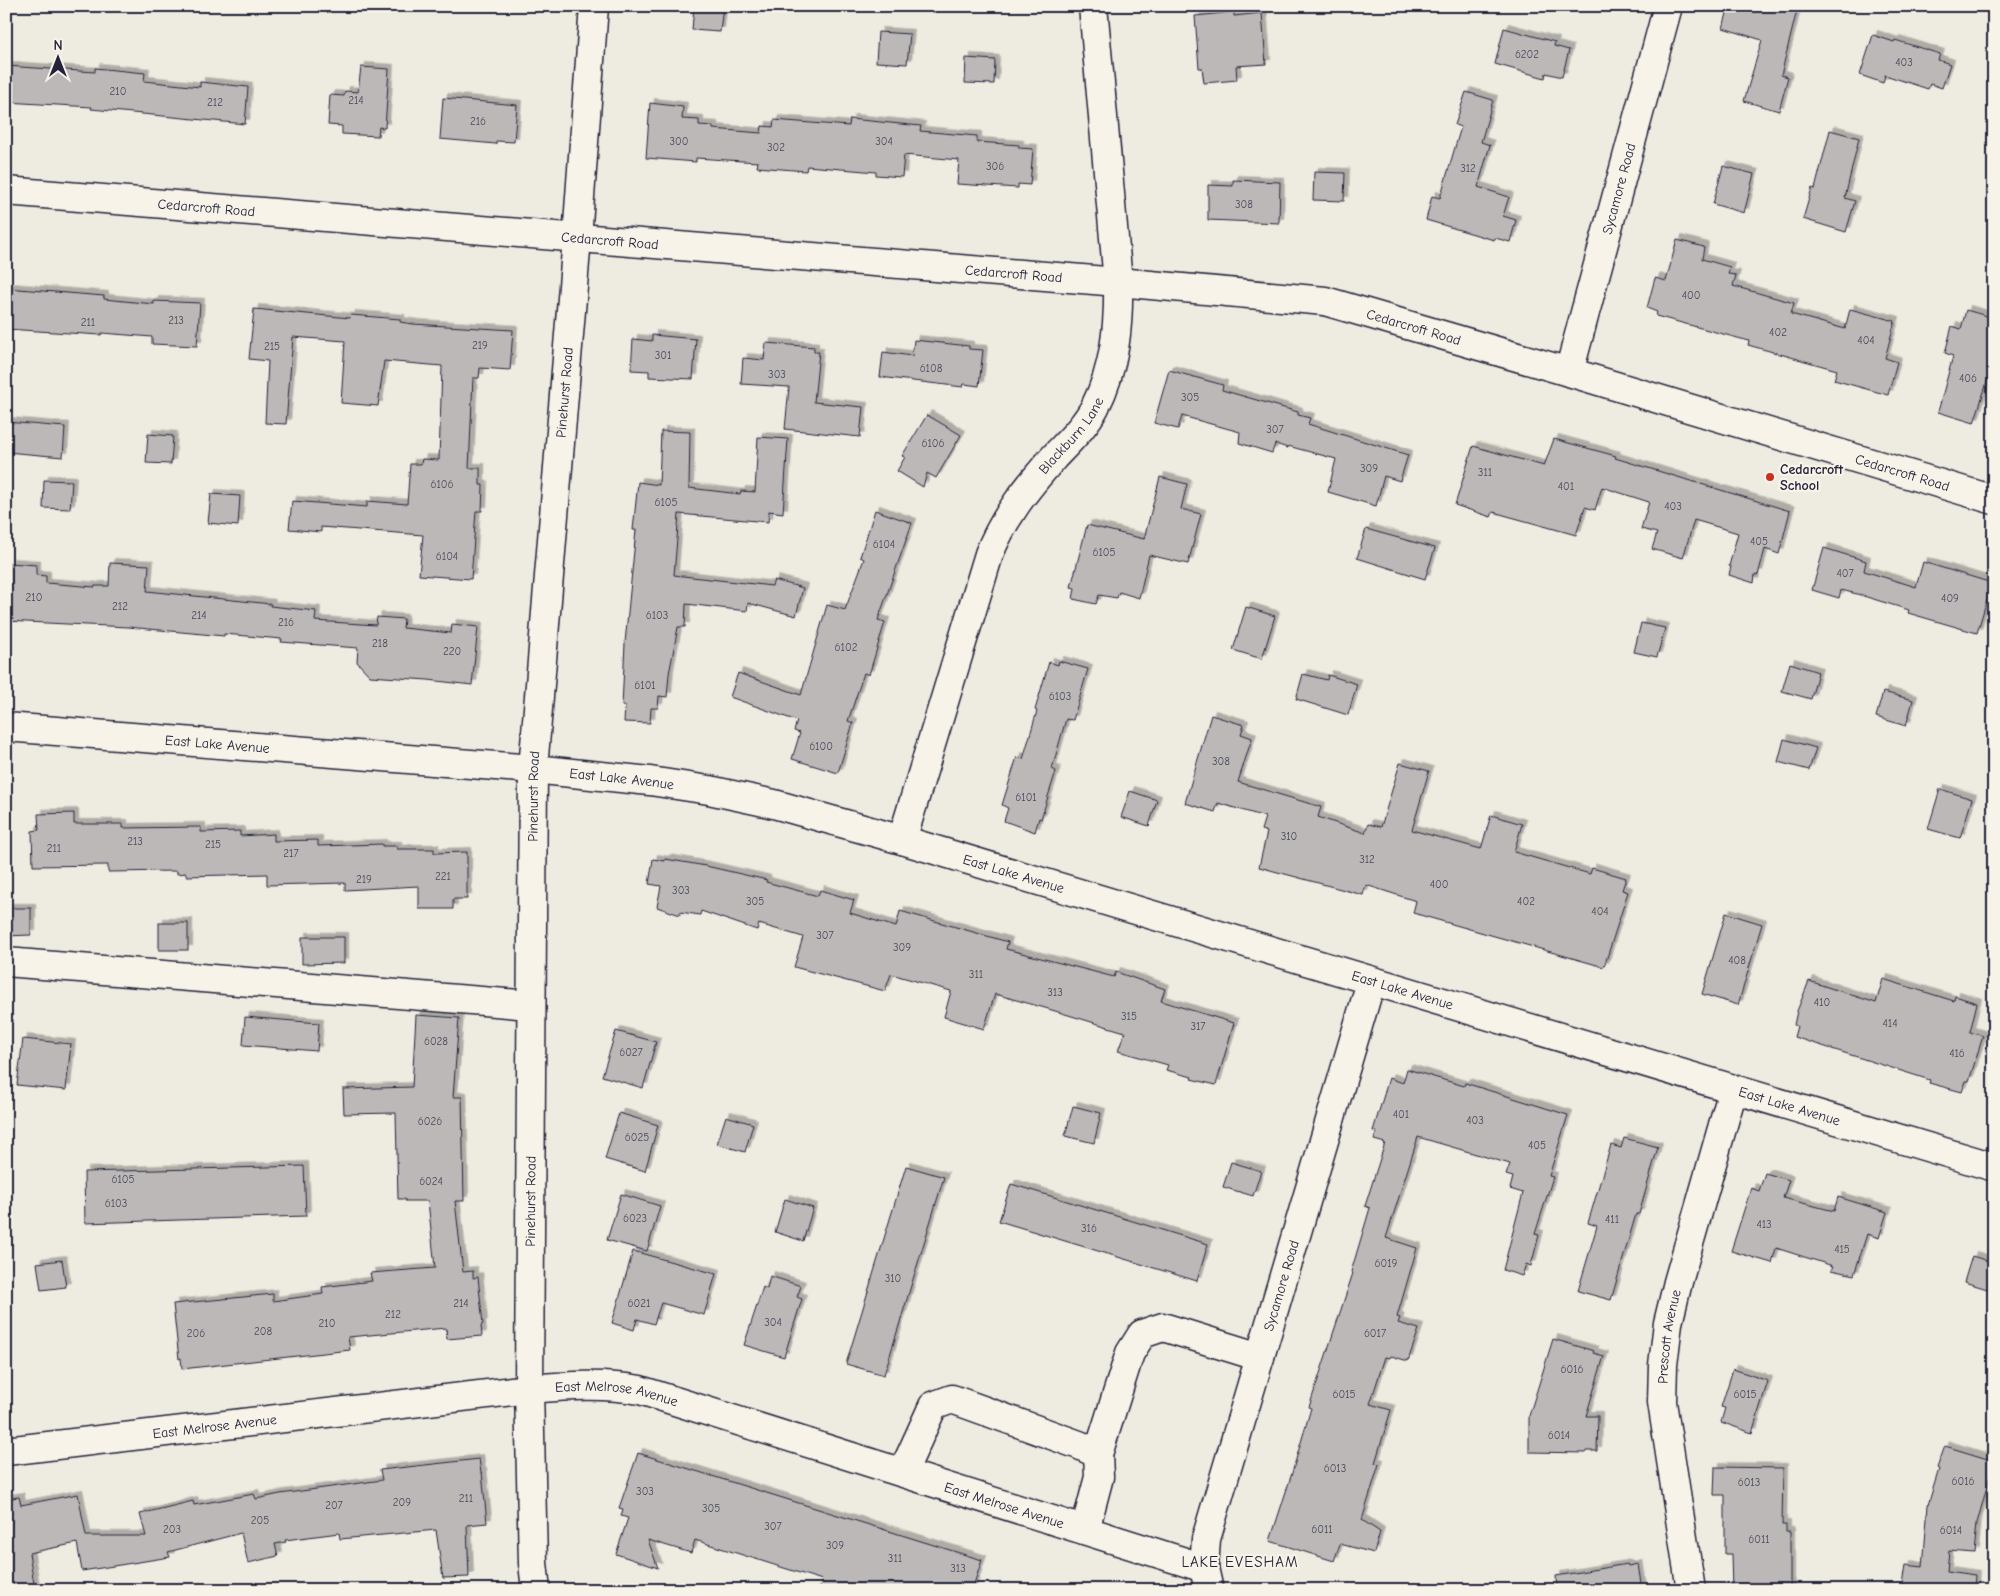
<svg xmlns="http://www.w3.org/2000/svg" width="2000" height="1596" viewBox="0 0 2000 1596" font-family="'Comic Neue',sans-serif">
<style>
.building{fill:#bbb8b7;stroke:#22223b;filter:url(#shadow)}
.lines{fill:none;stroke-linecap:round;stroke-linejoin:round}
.minor-casing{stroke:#22223b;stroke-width:31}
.minor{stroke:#f7f3e8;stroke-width:28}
.poi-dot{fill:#c8321e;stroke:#f7f3e8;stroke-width:2}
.labels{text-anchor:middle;stroke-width:4.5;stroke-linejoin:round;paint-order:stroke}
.number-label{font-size:11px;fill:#48485a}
.street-label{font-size:14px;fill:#22223b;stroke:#f7f3e8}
.poi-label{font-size:14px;font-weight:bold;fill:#22223b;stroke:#f7f3e8;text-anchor:start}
.neighbourhood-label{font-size:15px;letter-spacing:1px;fill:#22223b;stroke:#f7f3e8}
</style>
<defs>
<filter id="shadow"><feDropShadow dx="4.5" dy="-4.5" stdDeviation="0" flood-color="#0004"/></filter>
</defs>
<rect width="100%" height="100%" fill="#eeebe1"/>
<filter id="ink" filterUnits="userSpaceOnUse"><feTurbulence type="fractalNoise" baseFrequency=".02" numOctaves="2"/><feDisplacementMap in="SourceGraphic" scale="10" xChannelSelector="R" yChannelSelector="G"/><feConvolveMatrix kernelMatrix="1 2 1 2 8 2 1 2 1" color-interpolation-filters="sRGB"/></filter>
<g filter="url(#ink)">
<!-- building -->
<g class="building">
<polygon points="694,6 723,6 720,32 692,30"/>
<polygon points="1729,6 1798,6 1781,75 1788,77 1779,111 1744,101 1762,40 1723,28"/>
<polygon points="1234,12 1234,16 1262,13 1266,64 1236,66 1237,80 1204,83 1202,68 1199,68 1195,16"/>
<polygon points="1504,28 1555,42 1554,46 1569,50 1562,77 1546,73 1545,78 1495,64"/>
<polygon points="878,32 910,34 907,64 876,62"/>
<polygon points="1873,35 1894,42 1895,40 1940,54 1938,60 1950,64 1942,88 1930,84 1928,89 1885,75 1883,83 1860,75"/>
<polygon points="966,58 995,60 994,84 965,83"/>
<polygon points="6,66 95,72 95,68 145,73 144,81 200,87 200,82 248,87 245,124 91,109 92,107 6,102"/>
<polygon points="361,67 389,69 385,128 379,127 378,136 342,134 342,126 328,125 330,95 344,96 345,91 358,92"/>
<polygon points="1466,92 1493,100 1481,142 1490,145 1478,187 1509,197 1503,216 1516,220 1510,242 1495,238 1494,240 1426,220 1432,196 1440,198 1461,127 1455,125"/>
<polygon points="443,98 517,105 514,142 496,141 496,144 440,139"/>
<polygon points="650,103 683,107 682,119 699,120 699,125 713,126 713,129 761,133 762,126 773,127 774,120 849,126 850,119 921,126 920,131 977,136 977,142 1019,145 1019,148 1033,149 1030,185 1018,184 1018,188 957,184 959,160 904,155 902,177 876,175 876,172 807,166 806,171 757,167 758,162 696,158 696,162 646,158"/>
<polygon points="1830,130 1859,138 1845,198 1855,201 1846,232 1803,219 1812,188 1815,189"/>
<polygon points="1723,166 1754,174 1744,213 1713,204"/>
<polygon points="1314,172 1345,173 1344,201 1313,200"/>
<polygon points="1233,180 1280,182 1279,223 1208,220 1208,185 1233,186"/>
<polygon points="1677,240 1704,247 1702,259 1730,267 1728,274 1736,275 1733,286 1794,303 1791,314 1845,329 1850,309 1895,321 1885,358 1897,362 1888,395 1834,380 1837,370 1748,345 1749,341 1656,316 1657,312 1647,308 1655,278 1666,281"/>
<polygon points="6,288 104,296 104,299 154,304 154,301 200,303 197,346 152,344 152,337 102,333 101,335 6,329"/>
<polygon points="254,309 350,318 351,315 400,319 400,322 413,324 513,330 510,370 480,368 479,378 473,378 469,468 480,468 480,485 483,485 482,511 476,511 471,579 419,575 423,535 321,527 321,532 289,529 292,501 367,507 367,501 407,504 410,464 421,464 422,459 439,460 442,366 384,361 378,406 341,403 345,341 293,337 286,424 265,423 268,361 249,359"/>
<polygon points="1966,310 1994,318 1994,360 1974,423 1938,412 1953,356 1945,353 1952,326 1961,329"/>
<polygon points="652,335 696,339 693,379 649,377 649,371 631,370 633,339 652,341"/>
<polygon points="914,340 969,346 969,349 983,350 979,386 964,384 963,387 880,377 883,352 912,356"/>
<polygon points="766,343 814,347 814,352 819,352 814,402 863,407 860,437 785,429 789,387 741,384 743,358 764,360"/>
<polygon points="1169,370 1223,385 1222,390 1298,412 1298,415 1310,418 1308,424 1408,455 1400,481 1384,476 1376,506 1328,492 1336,459 1288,446 1288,448 1275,444 1272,453 1239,443 1240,432 1182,416 1178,429 1154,423"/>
<polygon points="927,415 961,435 936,478 927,473 923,487 897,471 905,457 902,456"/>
<polygon points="6,422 65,427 63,457 6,452"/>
<polygon points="661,431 690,432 689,488 740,494 741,491 755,492 758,437 788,439 783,513 769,511 768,522 679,514 674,575 772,586 774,580 803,588 796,616 748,603 747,611 686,604 685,627 678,627 669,674 667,697 659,696 658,708 651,708 650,723 624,722 625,706 622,706 625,643 636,530 633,530 638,482 659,485"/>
<polygon points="148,434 173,436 171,464 146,463"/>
<polygon points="1554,439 1616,456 1615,458 1790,511 1779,554 1765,549 1758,575 1755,574 1754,583 1729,575 1731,566 1729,566 1738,533 1694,520 1683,558 1652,549 1657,533 1641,529 1649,502 1602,487 1595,510 1585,507 1576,535 1493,512 1491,517 1455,505 1473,446 1544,466"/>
<polygon points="1160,477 1187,484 1181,509 1201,514 1188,564 1149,555 1139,598 1119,592 1117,598 1099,595 1096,604 1073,599 1075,588 1071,587 1087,525 1144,539"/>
<polygon points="44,480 72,481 70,509 43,508"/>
<polygon points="211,494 240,496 238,526 208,523"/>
<polygon points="875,510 912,523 878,620 885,622 869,675 864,673 848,721 853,723 838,773 792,759 800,733 794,731 797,721 730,697 738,673 801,695 827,605 845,610 864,559 860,557"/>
<polygon points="1366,529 1435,548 1425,579 1357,558"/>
<polygon points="1824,548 1866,561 1864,571 1916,587 1923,562 1992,583 1977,633 1908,613 1909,610 1857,594 1841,590 1839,598 1812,590"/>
<polygon points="9,563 36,565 36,575 46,576 46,583 95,587 95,586 109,586 110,563 149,565 147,591 271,604 270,606 316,611 315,621 376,625 377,617 404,619 403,628 451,633 452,624 478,627 472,685 428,680 370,676 357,662 358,648 281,642 282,639 224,634 224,636 128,627 6,621"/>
<polygon points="1246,607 1275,616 1262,659 1233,650"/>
<polygon points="1641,623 1665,628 1657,657 1634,652"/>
<polygon points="1059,661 1088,669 1073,720 1066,719 1052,769 1056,771 1041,819 1039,818 1035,832 1004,821 1008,808 1002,805 1017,757 1023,759 1037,711 1035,710 1049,662 1058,665"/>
<polygon points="1790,663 1818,672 1811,699 1782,691"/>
<polygon points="1303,674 1327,680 1328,675 1357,684 1348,715 1296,699"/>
<polygon points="1883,692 1913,700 1906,726 1876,717"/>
<polygon points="1211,715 1244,725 1241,734 1252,738 1238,782 1321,807 1318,817 1365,833 1368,824 1381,827 1400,763 1429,771 1412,830 1481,849 1491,815 1522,824 1514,852 1590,874 1592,868 1626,878 1622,890 1628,892 1604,967 1413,913 1416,901 1366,885 1363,895 1259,867 1267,832 1261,830 1265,817 1218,803 1215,812 1185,803"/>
<polygon points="1784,739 1816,748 1809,770 1778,762"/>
<polygon points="1940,789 1972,799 1960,838 1928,829"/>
<polygon points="1130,791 1157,800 1149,826 1121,817"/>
<polygon points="74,813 74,824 123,824 123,828 201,827 201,832 240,831 240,836 274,834 274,841 318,840 318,846 382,844 382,846 397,846 397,849 434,849 434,853 467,852 467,899 453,899 453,909 419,909 419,886 345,890 345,883 267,885 267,874 186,876 186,873 177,874 177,871 108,872 108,865 33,866 32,831 39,830 38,814"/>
<polygon points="653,859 665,861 665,859 706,866 767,880 766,882 818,896 820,890 854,900 850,913 896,927 900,911 1008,942 1006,949 1114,977 1116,972 1165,989 1161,1001 1234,1023 1216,1085 1191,1079 1192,1077 1166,1070 1168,1065 1118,1051 1125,1032 1045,1008 995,994 984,1029 944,1017 951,991 891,974 885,991 794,967 803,937 759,924 757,930 701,911 700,915 680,912 680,915 657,907 661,886 649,884"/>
<polygon points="6,908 31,908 31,935 6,936"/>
<polygon points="1726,913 1762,924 1738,1005 1702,994"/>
<rect x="159" y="923" width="29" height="27"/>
<polygon points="302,937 344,937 344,963 302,964"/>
<polygon points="1883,979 1954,1001 1955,996 1977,1003 1970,1032 1983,1036 1969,1081 1966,1081 1962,1092 1929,1083 1930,1080 1794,1037 1797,1026 1794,1025 1797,1011 1809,981 1876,1003"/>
<polygon points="416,1015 459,1018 453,1097 462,1097 464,1201 455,1201 463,1272 473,1271 473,1278 478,1277 483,1324 481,1325 482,1336 447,1339 446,1328 348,1337 350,1350 182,1369 181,1358 179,1359 173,1304 273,1294 273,1301 323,1294 322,1287 372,1281 370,1273 435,1268 428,1201 405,1201 405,1199 398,1199 396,1113 344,1114 343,1089 412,1087"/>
<polygon points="245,1017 319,1023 317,1051 243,1045"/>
<polygon points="616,1031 656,1042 643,1088 602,1076"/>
<polygon points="23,1039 71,1044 66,1090 17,1085"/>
<polygon points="1407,1069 1464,1086 1465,1083 1568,1115 1549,1176 1553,1177 1535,1234 1539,1235 1531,1266 1526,1264 1522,1276 1503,1270 1523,1193 1510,1189 1513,1177 1506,1175 1510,1164 1418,1137 1386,1238 1417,1248 1397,1317 1400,1318 1398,1323 1419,1329 1408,1361 1391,1356 1390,1358 1385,1357 1370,1404 1391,1410 1375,1463 1379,1464 1362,1520 1380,1532 1374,1553 1340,1544 1334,1561 1270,1541 1292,1473 1311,1408 1309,1407 1353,1273 1351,1272 1370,1208 1365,1206 1385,1143 1374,1140 1377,1132 1373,1131 1389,1078 1403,1083"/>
<polygon points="1073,1106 1101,1113 1094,1143 1065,1136"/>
<polygon points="619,1113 658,1125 645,1171 605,1159"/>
<polygon points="726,1116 753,1124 745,1152 717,1144"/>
<polygon points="1624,1138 1658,1147 1639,1214 1636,1214 1611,1300 1578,1291 1597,1226 1588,1223 1611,1145 1621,1148"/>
<polygon points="1231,1162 1261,1171 1253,1196 1223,1187"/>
<polygon points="304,1166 306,1216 85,1223 84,1172"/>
<polygon points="906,1166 944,1177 884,1375 846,1364"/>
<polygon points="1765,1173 1789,1180 1783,1198 1834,1211 1838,1197 1887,1212 1879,1238 1867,1234 1854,1275 1831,1270 1833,1266 1776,1248 1772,1263 1731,1251 1751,1188 1759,1191"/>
<polygon points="1011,1184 1208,1244 1197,1281 999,1221"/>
<polygon points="621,1194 660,1206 647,1251 607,1240"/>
<polygon points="785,1199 813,1208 803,1241 775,1232"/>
<polygon points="633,1251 716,1274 704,1315 661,1303 654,1324 637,1319 634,1330 612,1323"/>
<polygon points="1972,1256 1994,1263 1994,1291 1964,1282"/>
<polygon points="62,1260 66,1287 41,1290 37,1263"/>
<polygon points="770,1276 801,1286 797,1297 802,1299 784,1357 744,1345 763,1287 767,1289"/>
<polygon points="1553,1339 1594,1351 1593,1353 1604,1356 1586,1416 1598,1416 1597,1451 1586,1451 1586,1453 1529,1452 1529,1416"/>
<polygon points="1733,1369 1768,1381 1752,1433 1721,1422 1725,1408 1721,1407"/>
<polygon points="1945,1446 1994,1461 1977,1523 1974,1553 1949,1551 1947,1571 1975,1575 1974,1590 1902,1590 1906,1565 1923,1567 1928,1505 1939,1469 1937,1468"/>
<polygon points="638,1453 982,1560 972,1590 819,1590 822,1580 695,1540 691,1553 648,1540 658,1568 616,1554 628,1518 621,1516 623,1509 619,1508"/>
<polygon points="479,1459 481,1473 482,1472 487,1523 467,1525 469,1577 443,1578 436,1530 340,1539 339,1533 285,1540 286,1542 275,1544 278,1556 248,1563 241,1533 168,1552 170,1557 82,1571 77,1543 29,1553 35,1590 6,1590 6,1499 19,1497 21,1505 78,1494 86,1536 146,1536 140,1514 193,1501 194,1505 254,1494 256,1499 280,1494 382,1480 380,1470"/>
<polygon points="1715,1467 1783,1468 1782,1525 1786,1525 1786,1532 1790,1532 1790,1590 1732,1590 1731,1554 1725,1554 1725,1495 1714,1495"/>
<polygon points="1627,1564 1628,1566 1638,1564 1642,1590 1557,1590 1556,1576"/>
</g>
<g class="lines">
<!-- minor casing -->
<g class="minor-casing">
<g id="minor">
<path id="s1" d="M6,191l1112,91 207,19 244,71 425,128"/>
<path id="s2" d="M1569,372l99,-366"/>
<path id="s3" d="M6,727l527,42 117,12 59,9 65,14 128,36 1092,327"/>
<path id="s4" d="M902,840l87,-286c16,-39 37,-65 65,-97 14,-15 31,-31 41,-50 20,-39 24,-82 23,-125l-25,-276"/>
<polyline points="6,962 531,1005"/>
<path id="s5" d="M6,1451l523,-62c38,-3 73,-6 111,1l564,178"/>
<polyline points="1098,1454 1130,1353 1142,1334 1163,1327 1260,1357"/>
<polyline points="903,1472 933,1406 952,1399 1079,1445 1098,1454 1099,1477 1085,1530"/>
<path id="s6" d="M536,1590l-3,-27 -4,-174 4,-620 44,-531 17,-232"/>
<path id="s7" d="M1209,1590l-5,-22 2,-29 165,-557"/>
<path id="s8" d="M1691,1590l-29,-188 1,-37 5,-42 10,-41 55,-192"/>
</g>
</g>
<!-- minor -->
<use href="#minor" class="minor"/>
</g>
</g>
<!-- markers -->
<circle class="poi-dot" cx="1770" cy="477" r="5"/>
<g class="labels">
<!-- number labels -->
<g class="number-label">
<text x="1527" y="58">6202</text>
<text x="1904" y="66">403</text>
<text x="118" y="95">210</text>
<text x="356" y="104">214</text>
<text x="215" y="106">212</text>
<text x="478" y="125">216</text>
<text x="679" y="145">300</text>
<text x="884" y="145">304</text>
<text x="776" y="151">302</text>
<text x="995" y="170">306</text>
<text x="1468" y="172">312</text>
<text x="1244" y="208">308</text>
<text x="1691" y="299">400</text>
<text x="176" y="324">213</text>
<text x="88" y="326">211</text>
<text x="1778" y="336">402</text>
<text x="1866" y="344">404</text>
<text x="480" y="349">219</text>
<text x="272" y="350">215</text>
<text x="663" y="359">301</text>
<text x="931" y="372">6108</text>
<text x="777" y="378">303</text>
<text x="1968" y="382">406</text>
<text x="1190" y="401">305</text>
<text x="1275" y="433">307</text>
<text x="933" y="447">6106</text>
<text x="1369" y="472">309</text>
<text x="1485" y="476">311</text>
<text x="442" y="488">6106</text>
<text x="1566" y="490">401</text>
<text x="666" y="506">6105</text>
<text x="1673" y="510">403</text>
<text x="1759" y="545">405</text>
<text x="884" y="548">6104</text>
<text x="1104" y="556">6105</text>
<text x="447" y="560">6104</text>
<text x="1845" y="577">407</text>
<text x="34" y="601">210</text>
<text x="1950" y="602">409</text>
<text x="120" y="610">212</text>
<text x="199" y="619">214</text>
<text x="657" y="619">6103</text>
<text x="286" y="626">216</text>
<text x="380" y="647">218</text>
<text x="846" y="651">6102</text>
<text x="452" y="655">220</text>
<text x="645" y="689">6101</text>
<text x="1060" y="700">6103</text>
<text x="821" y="750">6100</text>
<text x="1221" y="765">308</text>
<text x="1026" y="801">6101</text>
<text x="1289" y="840">310</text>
<text x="135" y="845">213</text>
<text x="213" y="848">215</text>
<text x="54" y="852">211</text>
<text x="291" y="857">217</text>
<text x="1367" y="863">312</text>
<text x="443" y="880">221</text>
<text x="364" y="883">219</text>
<text x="1439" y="888">400</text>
<text x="681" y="894">303</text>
<text x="755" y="905">305</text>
<text x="1526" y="905">402</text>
<text x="1600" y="915">404</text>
<text x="825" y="939">307</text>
<text x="902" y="951">309</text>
<text x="1737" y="964">408</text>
<text x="976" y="978">311</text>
<text x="1055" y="996">313</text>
<text x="1822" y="1006">410</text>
<text x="1129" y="1020">315</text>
<text x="1890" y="1027">414</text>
<text x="1198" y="1030">317</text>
<text x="436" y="1045">6028</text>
<text x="631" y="1056">6027</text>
<text x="1957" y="1057">416</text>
<text x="1401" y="1118">401</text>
<text x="1475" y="1124">403</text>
<text x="430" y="1125">6026</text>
<text x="637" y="1141">6025</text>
<text x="1537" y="1149">405</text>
<text x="123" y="1183">6105</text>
<text x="431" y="1185">6024</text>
<text x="116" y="1207">6103</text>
<text x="635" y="1222">6023</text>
<text x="1612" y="1223">411</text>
<text x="1764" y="1228">413</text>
<text x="1089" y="1232">316</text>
<text x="1842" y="1253">415</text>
<text x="1386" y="1267">6019</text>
<text x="893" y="1282">310</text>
<text x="461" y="1307">214</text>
<text x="639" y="1307">6021</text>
<text x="393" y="1318">212</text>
<text x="773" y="1326">304</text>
<text x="327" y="1327">210</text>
<text x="263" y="1335">208</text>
<text x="196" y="1337">206</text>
<text x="1375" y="1337">6017</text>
<text x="1572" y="1373">6016</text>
<text x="1344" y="1398">6015</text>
<text x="1745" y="1398">6015</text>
<text x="1559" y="1439">6014</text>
<text x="1335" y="1472">6013</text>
<text x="1963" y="1485">6016</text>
<text x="1749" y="1486">6013</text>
<text x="645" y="1495">303</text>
<text x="466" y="1502">211</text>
<text x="402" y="1506">209</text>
<text x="334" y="1509">207</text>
<text x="711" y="1512">305</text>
<text x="260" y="1524">205</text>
<text x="773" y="1530">307</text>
<text x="172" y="1533">203</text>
<text x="1322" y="1533">6011</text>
<text x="1951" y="1534">6014</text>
<text x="1759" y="1543">6011</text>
<text x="835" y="1549">309</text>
<text x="895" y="1562">311</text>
<text x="958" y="1572">313</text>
</g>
<!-- street labels -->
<g class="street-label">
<text dy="5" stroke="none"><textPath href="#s2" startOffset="190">Sycamore Road</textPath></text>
<text dy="5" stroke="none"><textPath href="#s1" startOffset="201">Cedarcroft Road</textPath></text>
<text dy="5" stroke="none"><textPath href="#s1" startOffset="606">Cedarcroft Road</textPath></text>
<text dy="5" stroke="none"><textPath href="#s1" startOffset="1011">Cedarcroft Road</textPath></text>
<text dy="5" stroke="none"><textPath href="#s1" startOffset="1416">Cedarcroft Road</textPath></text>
<text dy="5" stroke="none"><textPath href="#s6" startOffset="1199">Pinehurst Road</textPath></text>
<text dy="5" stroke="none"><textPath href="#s4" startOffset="444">Blackburn Lane</textPath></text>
<text dy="5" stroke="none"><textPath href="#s1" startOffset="1926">Cedarcroft Road</textPath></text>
<text dy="5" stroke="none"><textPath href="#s3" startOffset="212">East Lake Avenue</textPath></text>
<text dy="5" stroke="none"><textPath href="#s3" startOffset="618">East Lake Avenue</textPath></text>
<text dy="5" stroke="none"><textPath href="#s6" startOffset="794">Pinehurst Road</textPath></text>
<text dy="5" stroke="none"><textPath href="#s3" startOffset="1022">East Lake Avenue</textPath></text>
<text dy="5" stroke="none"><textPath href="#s3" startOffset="1428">East Lake Avenue</textPath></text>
<text dy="5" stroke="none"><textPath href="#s3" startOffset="1832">East Lake Avenue</textPath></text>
<text dy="5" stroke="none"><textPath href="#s6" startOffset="389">Pinehurst Road</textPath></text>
<text dy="5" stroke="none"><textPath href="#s7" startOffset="316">Sycamore Road</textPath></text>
<text dy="5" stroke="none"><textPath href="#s8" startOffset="256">Prescott Avenue</textPath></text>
<text dy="5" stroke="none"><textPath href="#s5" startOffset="615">East Melrose Avenue</textPath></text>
<text dy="5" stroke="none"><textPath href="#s5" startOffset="210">East Melrose Avenue</textPath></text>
<text dy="5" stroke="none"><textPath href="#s5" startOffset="1020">East Melrose Avenue</textPath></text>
</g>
<!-- poi labels -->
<g class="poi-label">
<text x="1780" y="474">Cedarcroft<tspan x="1780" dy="16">School</tspan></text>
</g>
<!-- neighbourhood labels -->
<g class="neighbourhood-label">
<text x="1240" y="1567">LAKE EVESHAM</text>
</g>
</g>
<!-- margin -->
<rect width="2000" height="1596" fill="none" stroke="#f7f3e8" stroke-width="25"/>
<rect x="12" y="12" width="1975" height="1571" fill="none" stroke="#22223b" stroke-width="2" filter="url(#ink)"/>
<!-- north arrow -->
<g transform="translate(58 58)" stroke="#f7f3e8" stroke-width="4" paint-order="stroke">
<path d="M0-4L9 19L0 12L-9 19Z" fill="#22223b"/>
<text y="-8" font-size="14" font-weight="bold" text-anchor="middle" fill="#22223b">N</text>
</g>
</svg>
